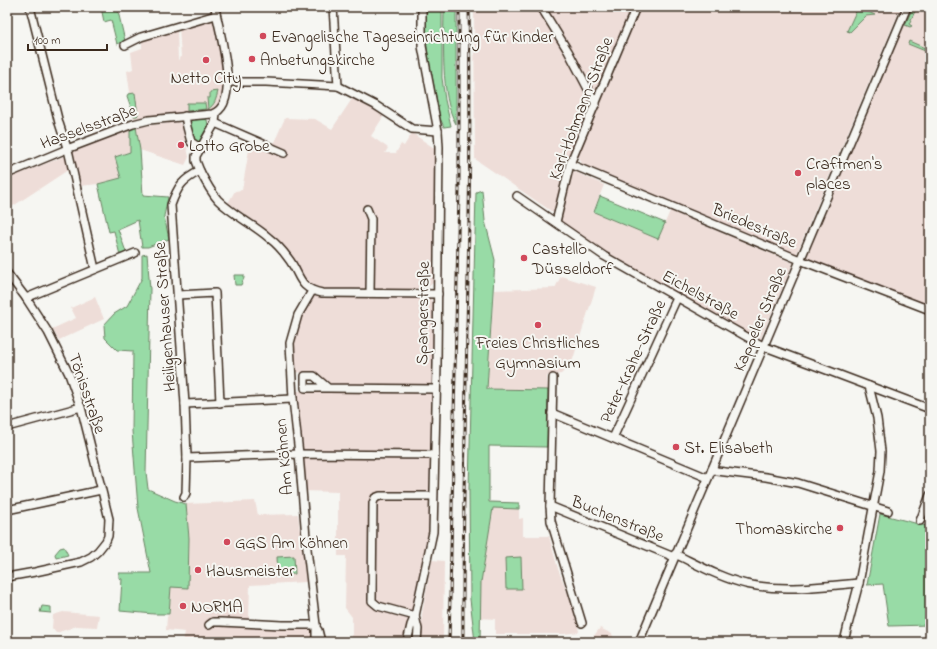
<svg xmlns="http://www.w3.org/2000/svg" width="937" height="649" viewBox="0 0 937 649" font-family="'Indie Flower',sans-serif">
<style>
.built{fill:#eeddd8}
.green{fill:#98dba6;stroke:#6a8262}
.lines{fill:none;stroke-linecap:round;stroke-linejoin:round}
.minor-casing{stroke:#3b2a1e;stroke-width:10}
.minor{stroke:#f6f6f2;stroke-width:7}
.rail-casing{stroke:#3b2a1e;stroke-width:3}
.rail{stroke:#f6f6f2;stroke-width:1.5;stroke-dasharray:4.5;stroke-linecap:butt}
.poi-dot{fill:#d1495b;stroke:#f6f6f2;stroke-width:1.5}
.labels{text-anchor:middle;stroke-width:4;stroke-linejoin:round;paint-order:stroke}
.poi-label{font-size:17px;fill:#3b2a1e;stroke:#f6f6f2;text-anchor:start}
.street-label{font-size:17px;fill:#3b2a1e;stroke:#f6f6f2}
</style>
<rect width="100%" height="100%" fill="#f6f6f2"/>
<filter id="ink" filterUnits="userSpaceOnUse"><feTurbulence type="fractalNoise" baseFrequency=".025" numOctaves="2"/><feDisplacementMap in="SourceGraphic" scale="8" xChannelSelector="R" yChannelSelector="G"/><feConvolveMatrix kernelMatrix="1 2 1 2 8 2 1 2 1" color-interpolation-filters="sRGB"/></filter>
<g filter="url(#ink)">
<!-- built -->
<g class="built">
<polygon points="474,7 634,7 568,163 554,213 475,159"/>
<polygon points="639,7 901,7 796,255 584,168 577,153"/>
<polygon points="909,7 930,7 930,306 806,259"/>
<polygon points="209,18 216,22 222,48 225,83 221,103 214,111 134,121 127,71 133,69 131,52 142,48 142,41 177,30 178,60 181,57 179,27"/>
<polygon points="354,96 385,114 371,136 388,148 385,153 396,153 401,144 404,146 412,133 437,150 433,283 425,289 318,291 300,279 293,257 283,245 267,230 228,203 235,191 242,190 250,144 273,145 285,118 315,119 332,129"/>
<polygon points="178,122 181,124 184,134 189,157 185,165 140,150 136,127"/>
<polygon points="130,129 130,152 121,178 98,184 80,186 70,156 73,152"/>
<polygon points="65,156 68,170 7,210 7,179"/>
<polygon points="571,170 604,185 593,212 658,239 670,211 793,263 760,340 623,263 560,221"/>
<polygon points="561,276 596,287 573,359 570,365 561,374 547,376 548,390 487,389 494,290 555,288"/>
<polygon points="312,293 429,297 434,304 434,386 326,385 315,374 293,372 291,342 300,314"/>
<polygon points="95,297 104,319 59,340 52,329 76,318 71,308"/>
<polygon points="294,391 433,392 432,453 300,453"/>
<polygon points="300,455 432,457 430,533 413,614 405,642 352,642 352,617 345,608 346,556 338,556 338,492 302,491"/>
<polygon points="255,501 258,515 298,514 306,582 250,585 249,619 250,627 311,630 313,642 183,642 185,632 166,630 167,617 169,614 171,587 188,587 189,538 186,504"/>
<polygon points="493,508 519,509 519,519 523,518 523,536 549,536 558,569 576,614 579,632 564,634 495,634 495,619 480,618 481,582"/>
<polygon points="432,560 444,561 443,642 421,642 422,614"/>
<polygon points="63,612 99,615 97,627 77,626 56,633 52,628 53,615"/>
<polygon points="600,628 612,634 615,642 589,642"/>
</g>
<!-- green -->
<g class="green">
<polygon points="101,7 117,7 125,41 117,44 111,20 104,22"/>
<polygon points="426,7 442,7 442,78 445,100 451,126 444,127 440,118 427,50"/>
<path d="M444,7h12v117c-16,-27 -12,-85 -12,-117z"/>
<polygon points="858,7 875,15 866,16 850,32 847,31"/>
<polygon points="913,7 917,7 909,24 912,26 910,27 905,25"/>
<polygon points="909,41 925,48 926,45 930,47 930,53 908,44"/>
<path d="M218,91c-2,8 -3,14 -10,18l-1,-11h3v-6z"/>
<polygon points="135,93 138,115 137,116 134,116 127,96 128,94"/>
<polygon points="187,103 205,103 206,109 187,111"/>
<polygon points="204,119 207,120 208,125 199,142 195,141 193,139 190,122 192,120"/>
<polygon points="136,127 140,150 143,195 168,197 164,216 169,239 148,247 142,247 138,220 118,229 126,252 120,255 114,231 109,232 98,184 121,178 115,157 130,152 130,129"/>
<polygon points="482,190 485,221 495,260 487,389 548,390 547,447 489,446 489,502 519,503 519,509 493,508 481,582 480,642 475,642 470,599 469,488 476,192"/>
<polygon points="600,196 665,223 658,239 594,212"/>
<polygon points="147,254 150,289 146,472 148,489 175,501 186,504 189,538 188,588 171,587 169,614 154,614 120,611 122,579 119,578 119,573 151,573 138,508 132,431 133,351 117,350 105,338 104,325 114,314 127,306 142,278 142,255"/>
<polygon points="234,275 244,275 244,278 241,285 235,285"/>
<polygon points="880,514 930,527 930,625 889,626 883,584 867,585"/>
<polygon points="64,547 68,555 56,558 55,554 60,548"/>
<polygon points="294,556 295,574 278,575 277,557"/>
<polygon points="521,557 522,589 506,589 505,558"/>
<polygon points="42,606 51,607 51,613 40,612"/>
</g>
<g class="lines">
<!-- minor casing -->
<g class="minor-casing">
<g id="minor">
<polyline points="30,7 59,123 69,154 95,269"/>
<polyline points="333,7 338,86"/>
<polyline points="541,7 568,51 596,104"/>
<polyline points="125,45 141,37 216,15"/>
<polyline points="227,82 266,82 338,86 375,105 412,129 438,131"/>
<polyline points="185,116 187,127 191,142 200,148"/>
<polyline points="215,123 284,153"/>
<polyline points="570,164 800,260 930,310"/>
<path d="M200,171c5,10 11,21 18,29 15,15 35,24 51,38 8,6 14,13 19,20 13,16 9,30 34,35l116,1"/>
<path d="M7,174l60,-25 66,-25 16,-4 63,-6c31,-9 6,-85 3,-107"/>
<polyline points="517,196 604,256 763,346 930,409"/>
<polyline points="367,209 371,219 370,293"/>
<polyline points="556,222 570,164 636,7"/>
<polyline points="7,273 26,298 48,332 69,374 82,411 109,519 108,536 106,541 98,551 91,557 81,562 35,572 7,577"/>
<polyline points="312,291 298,315 290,343 293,399 299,454 307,549 316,625 316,642"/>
<polyline points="178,295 215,293 220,403"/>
<polyline points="26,298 135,253"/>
<polyline points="553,378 550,506 551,521 582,623"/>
<polyline points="328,388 305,388 305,376 314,376 328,388 436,389"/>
<polyline points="185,404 293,399"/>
<polyline points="552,413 708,478"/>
<polyline points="7,427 81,407"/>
<polyline points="613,438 677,298"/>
<polyline points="187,458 299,454 434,455"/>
<polyline points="712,469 717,471 766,477 798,483 888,511"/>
<path d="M184,497l2,-4 1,-35 -2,-54 -14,-199c7,-19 11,-25 29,-34l-4,-10v-5l19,-33 1,-10"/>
<polyline points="550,506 674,557"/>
<polyline points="7,510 101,490"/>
<polyline points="920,521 930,495"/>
<path d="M675,554c23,11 46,24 71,30 37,8 76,2 113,-1"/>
<polyline points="415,616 378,606 372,601 373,503 375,498 380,496 433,496"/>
<polyline points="415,616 418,629 417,642"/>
<polyline points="209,625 213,622 221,622 282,625 316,625"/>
<polyline points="318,630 321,642"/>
<polyline points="407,642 411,625 415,616 433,532 437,365 439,147 438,131 422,46 422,7"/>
<polyline points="639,642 907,7"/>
<polyline points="844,642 848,625 859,583 880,471 881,451 877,418 869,386"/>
</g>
</g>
<!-- minor -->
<use href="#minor" class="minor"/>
<!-- rail casing -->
<g class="rail-casing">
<g id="rail">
<polyline points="449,642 459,190 459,7"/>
<path d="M463,642c-1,-212 10,-423 6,-635"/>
</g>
</g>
<!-- rail -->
<use href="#rail" class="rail"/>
</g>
</g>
<!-- markers -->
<g class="poi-dot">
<circle cx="263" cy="36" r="4"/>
<circle cx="252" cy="59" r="4"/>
<circle cx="206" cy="60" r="4"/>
<circle cx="181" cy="145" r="4"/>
<circle cx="798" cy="173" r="4"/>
<circle cx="524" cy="258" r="4"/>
<circle cx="538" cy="325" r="4"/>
<circle cx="676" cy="447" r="4"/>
<circle cx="840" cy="528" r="4"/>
<circle cx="227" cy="542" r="4"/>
<circle cx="198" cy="570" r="4"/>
<circle cx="183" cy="606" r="4"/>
</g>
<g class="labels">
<!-- poi labels -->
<g class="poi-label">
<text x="271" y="42">Evangelische Tageseinrichtung für Kinder</text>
<text x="260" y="65">Anbetungskirche</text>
<text x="206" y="83" text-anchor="middle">Netto City</text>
<text x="189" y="151">Lotto Grobe</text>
<text x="806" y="169">Craftmen's<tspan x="806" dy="20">places</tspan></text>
<text x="532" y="254">Castello<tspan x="532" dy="20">Düsseldorf</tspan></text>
<text x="538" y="348" text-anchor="middle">Freies Christliches<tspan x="538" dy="20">Gymnasium</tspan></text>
<text x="684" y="453">St. Elisabeth</text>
<text x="832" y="534" text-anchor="end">Thomaskirche</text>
<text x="235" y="548">GGS Am Köhnen</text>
<text x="206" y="576">Hausmeister</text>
<text x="191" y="612">NORMA</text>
</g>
<!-- street labels -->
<g class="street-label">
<text transform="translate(580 108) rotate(-69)" y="6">Karl-Hohmann-Straße</text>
<text transform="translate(88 126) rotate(-20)" y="6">Hasselsstraße</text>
<text transform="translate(755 225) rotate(23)" y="6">Briedestraße</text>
<text transform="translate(701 294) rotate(29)" y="6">Eichelstraße</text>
<text transform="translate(422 313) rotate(-89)" y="6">Spangerstraße</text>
<text transform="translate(164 317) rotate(-94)" y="6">Heiligenhauser Straße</text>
<text transform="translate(759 319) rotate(-67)" y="6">Kappeler Straße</text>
<text transform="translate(632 361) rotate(-65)" y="6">Peter-Krahe-Straße</text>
<text transform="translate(88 393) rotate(71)" y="6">Tönisstraße</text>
<text transform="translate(283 457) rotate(-95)" y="6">Am Köhnen</text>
<text transform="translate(618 518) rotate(22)" y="6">Buchenstraße</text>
</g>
</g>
<!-- margin -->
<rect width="937" height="649" fill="none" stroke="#f6f6f2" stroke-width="24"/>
<rect x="12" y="12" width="913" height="625" fill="none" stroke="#3b2a1e" stroke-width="1.5" filter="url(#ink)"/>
<!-- scale -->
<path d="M28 44v6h79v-6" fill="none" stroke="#3b2a1e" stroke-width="2"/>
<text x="34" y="44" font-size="12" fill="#3b2a1e" stroke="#f6f6f2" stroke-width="3" paint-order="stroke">100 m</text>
</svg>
